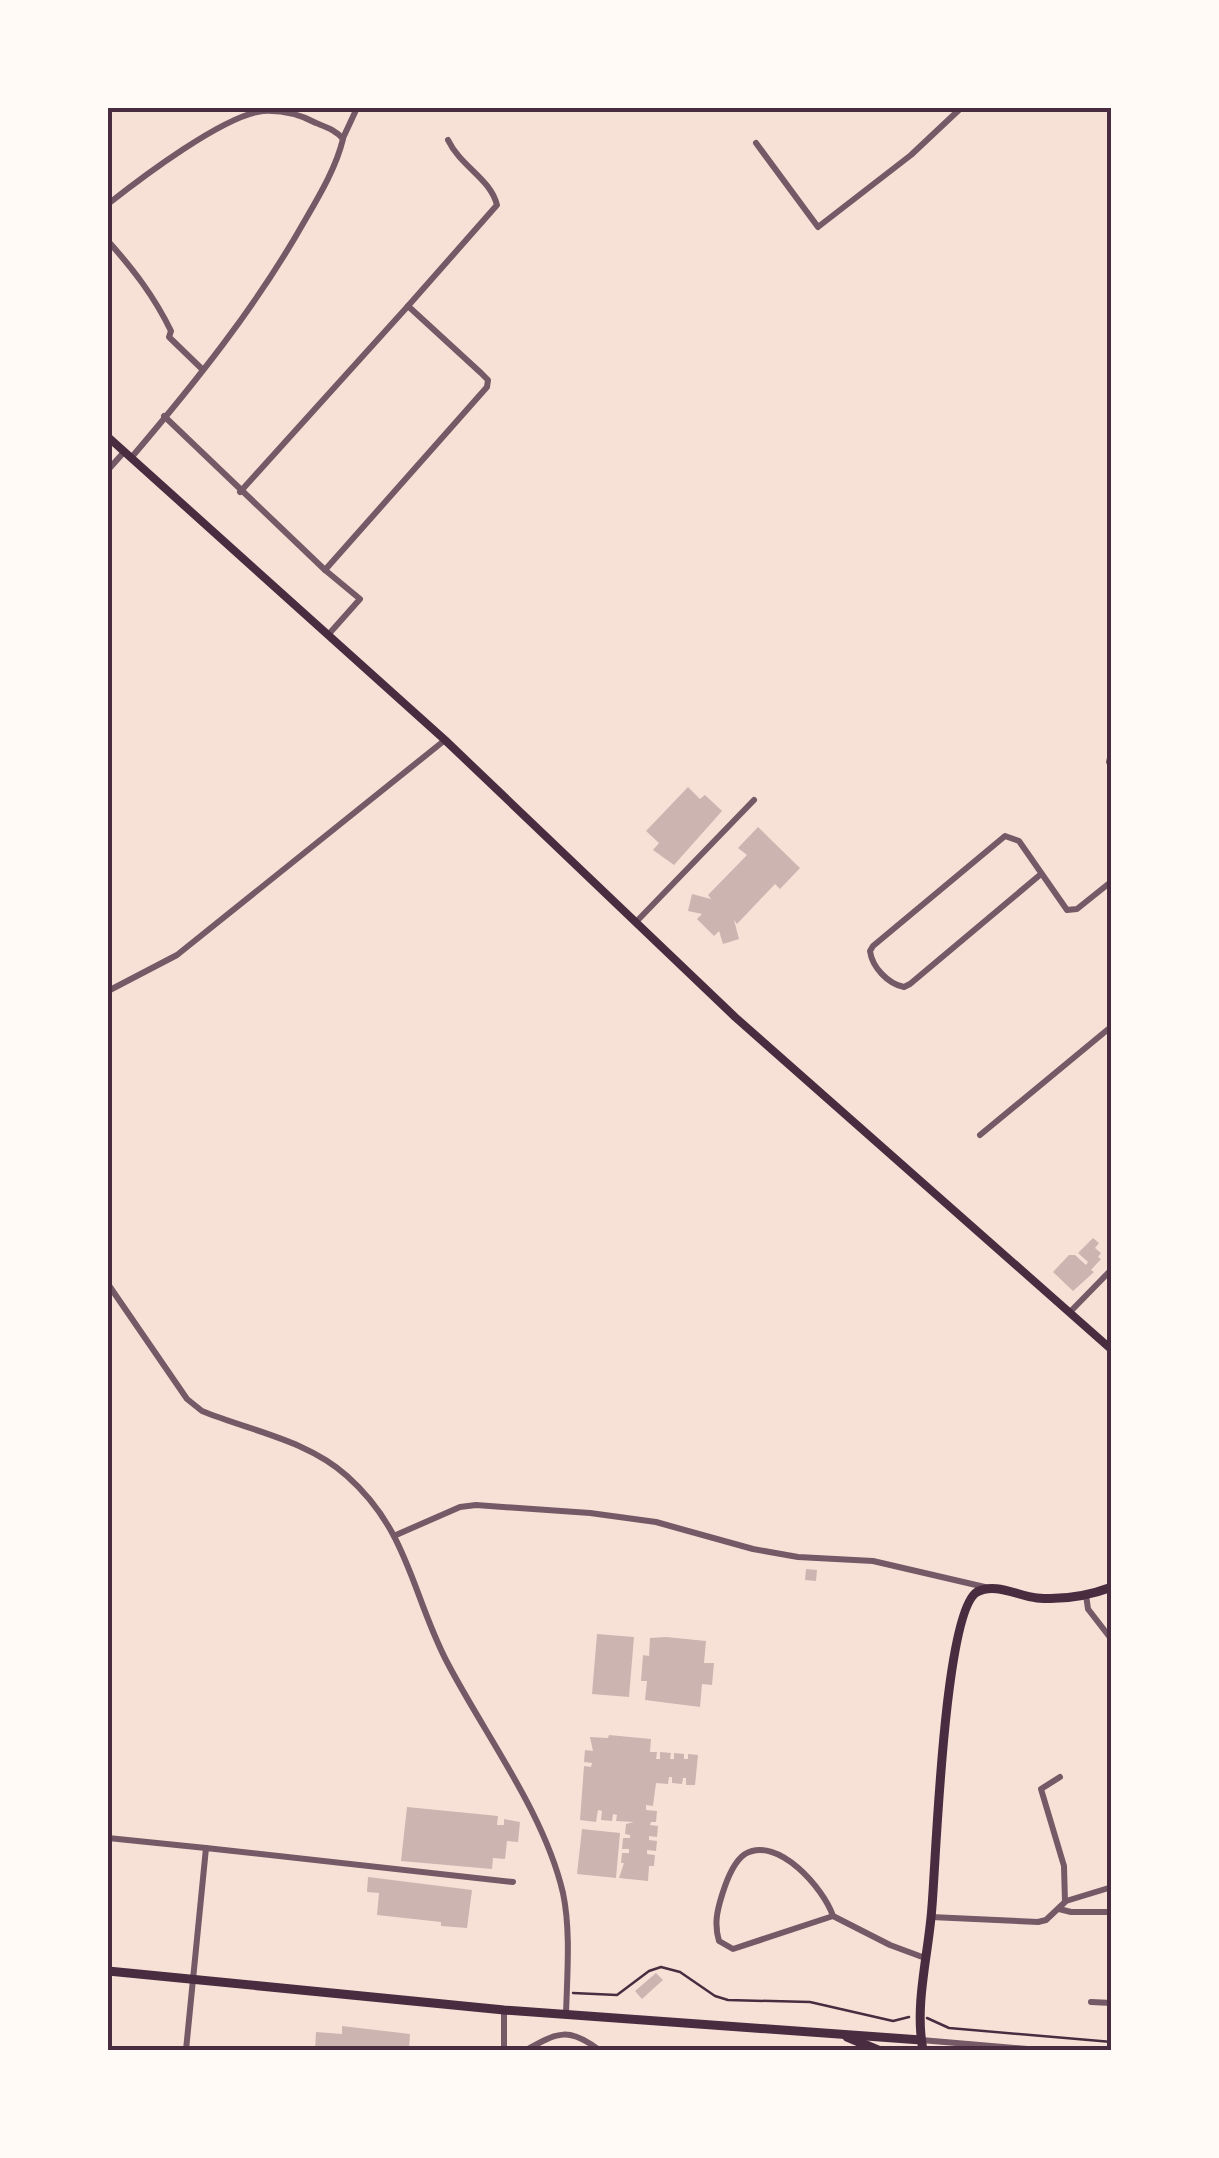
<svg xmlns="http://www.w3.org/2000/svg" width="1219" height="2158" viewBox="0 0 1219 2158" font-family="'Roboto Serif',serif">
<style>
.building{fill:#ccb4b1}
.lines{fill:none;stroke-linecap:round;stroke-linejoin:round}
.path{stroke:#4a2c40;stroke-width:2.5}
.minor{stroke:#755966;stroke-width:6}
.secondary{stroke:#4a2c40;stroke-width:8}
.primary{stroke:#4a2c40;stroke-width:9}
.neatline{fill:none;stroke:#4a2c40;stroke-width:4}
</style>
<rect width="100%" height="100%" fill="#f7e1d7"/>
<!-- building -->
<g class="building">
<polygon points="688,787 700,799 705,795 722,811 674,865 653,850 659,843 646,831"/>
<polygon points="758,827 800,868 780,889 775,884 737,924 734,920 739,939 723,944 719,931 714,936 697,919 702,914 688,911 692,894 711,899 708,895 747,855 738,848"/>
<polygon points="1093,1238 1099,1243 1095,1248 1101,1253 1098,1257 1101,1259 1091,1270 1094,1272 1073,1291 1053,1272 1069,1255 1075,1255 1086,1265 1088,1262 1078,1253"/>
<polygon points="806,1569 817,1570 816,1581 805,1580"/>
<polygon points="597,1634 634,1637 629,1697 592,1694"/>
<polygon points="666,1637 706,1641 704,1663 714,1663 712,1685 702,1684 700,1707 645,1700 647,1681 641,1681 643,1655 649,1656 650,1638"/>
<polygon points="609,1735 651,1739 650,1752 657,1752 656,1759 660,1759 660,1752 671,1753 670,1759 674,1759 674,1753 684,1754 684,1759 688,1759 688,1754 698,1755 695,1785 686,1785 686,1778 683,1778 682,1784 672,1783 672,1777 669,1777 668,1784 656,1783 653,1806 646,1805 646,1810 657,1811 656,1822 651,1822 650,1825 658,1826 657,1837 649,1836 649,1840 657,1841 656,1851 647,1850 647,1854 655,1855 654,1866 649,1866 648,1881 619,1878 624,1863 621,1863 622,1853 629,1853 629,1849 622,1849 623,1838 630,1838 630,1835 625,1834 626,1824 634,1822 616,1821 617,1815 613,1814 612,1821 601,1820 602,1811 598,1810 596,1822 580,1820 584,1766 591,1767 592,1763 584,1762 585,1750 593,1751 590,1737 608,1738"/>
<polygon points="407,1807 498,1816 497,1825 504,1825 504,1819 520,1822 518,1842 507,1841 505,1859 493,1858 492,1869 401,1861"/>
<polygon points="582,1829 620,1833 616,1878 577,1874"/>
<polygon points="368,1877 472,1890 467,1928 441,1926 441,1922 377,1915 379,1893 367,1892"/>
<polygon points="656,1973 663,1980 642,1999 635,1991"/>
<polygon points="342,2026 410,2034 409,2050 315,2050 316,2032 342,2034"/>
</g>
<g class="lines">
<!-- path -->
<g class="path">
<polyline points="573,1993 617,1995 649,1971 661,1967 680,1972 715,1996 728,2000 810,2002 893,2021 909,2017"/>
<polyline points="927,2018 949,2028 1112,2042"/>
</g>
<!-- minor -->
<g class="minor">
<polyline points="343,138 357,108"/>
<polyline points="756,143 818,227 911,155 961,108"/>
<path d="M108,204c33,-26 116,-89 155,-93 20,-1 36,3 53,12 10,4 20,7 27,16 -7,29 -24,57 -39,83 -48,85 -110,162 -173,236"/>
<path d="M108,241c25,28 46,55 63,90l-2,6 33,32"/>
<path d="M164,416l161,154 162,-183 1,-7 -7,-7 -73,-67 89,-101c-7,-27 -36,-38 -49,-65"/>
<polyline points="108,470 124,452"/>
<polyline points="240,492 408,306"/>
<polyline points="325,570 360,599 328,635"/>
<polyline points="1112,750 1109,762 1112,768"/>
<path d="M1041,874l-131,110 -6,3c-16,-3 -32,-20 -34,-36l3,-5 132,-110 14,5 48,69 10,-1 35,-28"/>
<polyline points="636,922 754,800"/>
<polyline points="108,991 177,955 445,740"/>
<polyline points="980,1135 1112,1026"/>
<path d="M108,1284l79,115 15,12c49,20 105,29 145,65 62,55 65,119 100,186 38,73 97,150 116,231 8,38 4,83 3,122"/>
<polyline points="1070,1312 1112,1269"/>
<polyline points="396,1535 460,1507 476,1505 590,1513 656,1522 753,1549 798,1557 873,1561 989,1588"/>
<polyline points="1086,1595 1088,1609 1112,1640"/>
<polyline points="108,1838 206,1848"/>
<polyline points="1066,1901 1112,1887"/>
<polyline points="1059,1909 1071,1912 1112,1912"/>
<path d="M833,1916c-9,-27 -55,-81 -88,-62 -12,8 -19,28 -23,41 -5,16 -8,29 -3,46l14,8 100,-33 57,29 35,13"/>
<polyline points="931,1917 1038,1922 1046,1920 1065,1902 1064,1866 1041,1789 1060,1777"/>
<polyline points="1091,2002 1112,2003"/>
<polyline points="921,2040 1039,2050"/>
<polyline points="186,2050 206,1848 513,1882"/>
<polyline points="504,2050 504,2010"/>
<path d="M526,2050c32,-18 43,-23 73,0"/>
</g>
<!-- secondary -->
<polyline class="secondary" points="108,437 445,740 735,1017 1112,1350"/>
<!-- primary -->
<g class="primary">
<polyline points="108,1971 504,2010 921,2040"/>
<polyline points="847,2037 878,2050"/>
<path d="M923,2050c-9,-46 6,-97 9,-144 4,-46 12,-294 45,-314 18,-10 41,4 60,6 24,2 51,-2 75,-11"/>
</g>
</g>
<!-- border -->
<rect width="1219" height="2158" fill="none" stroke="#fffaf5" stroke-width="220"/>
<rect x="110" y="110" width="999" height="1938" class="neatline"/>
</svg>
